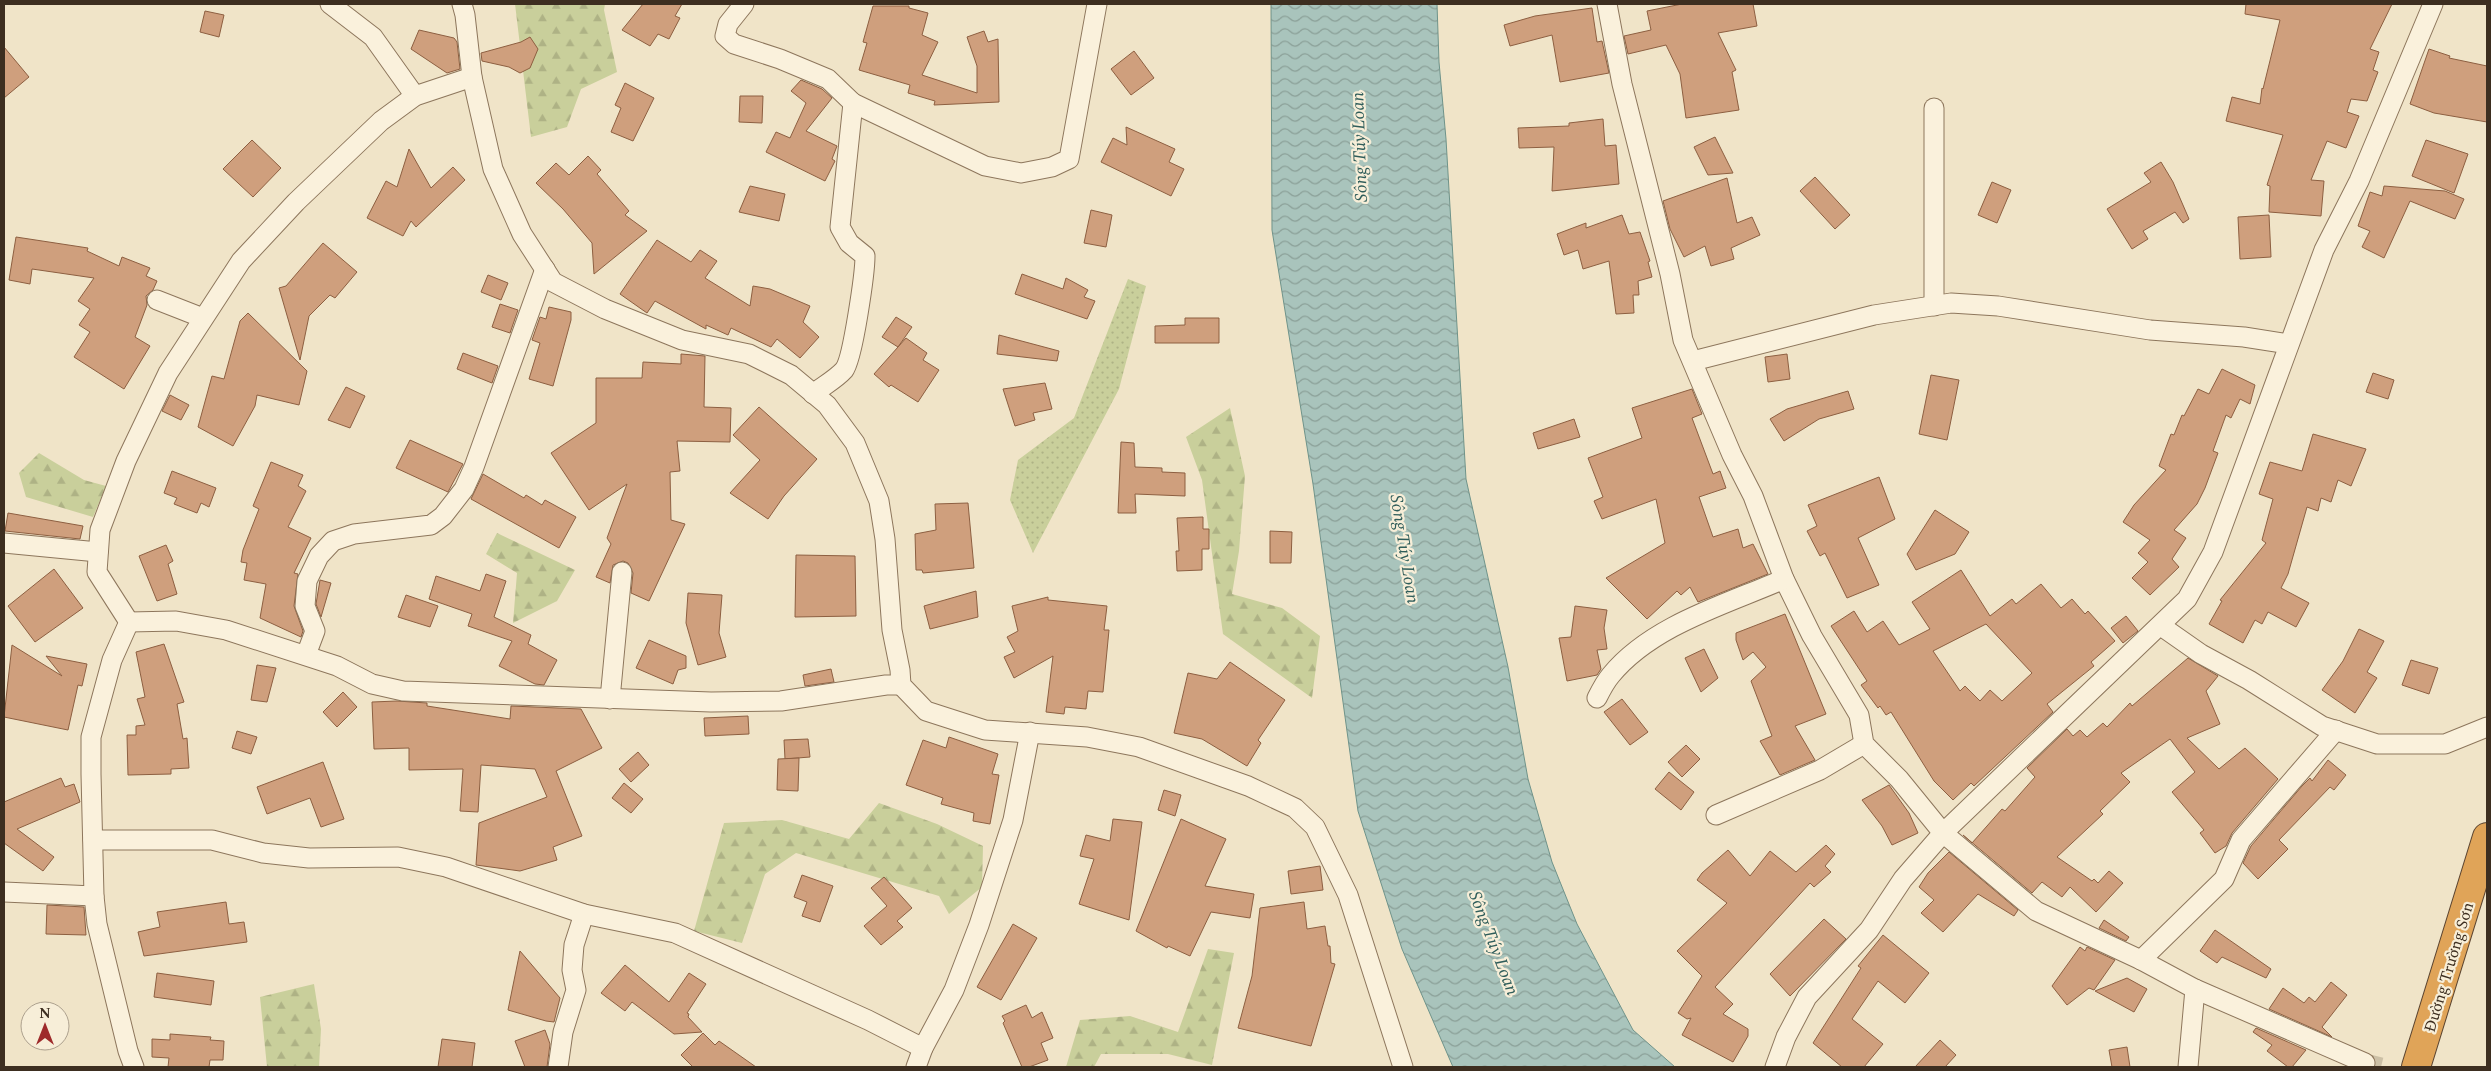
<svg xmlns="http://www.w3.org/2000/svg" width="2491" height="1071" viewBox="0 0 2491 1071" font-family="Spectral,serif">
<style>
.grass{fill:url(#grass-dots)}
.forest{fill:url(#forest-firs)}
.water{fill:url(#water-waves);stroke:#6f938a}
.building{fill:#cf9f7d;stroke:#8d5f41;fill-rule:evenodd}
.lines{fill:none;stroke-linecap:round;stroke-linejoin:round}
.street-tunnel{stroke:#ccc0a6;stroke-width:19;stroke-dasharray:19 9;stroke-linecap:butt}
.street-casing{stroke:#8d765c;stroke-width:21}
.highway-casing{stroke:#5b4430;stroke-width:30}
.street{stroke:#faf1dc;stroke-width:19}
.highway{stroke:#e0a458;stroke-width:28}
.labels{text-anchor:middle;stroke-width:4.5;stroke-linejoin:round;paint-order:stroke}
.street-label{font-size:16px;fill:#3d2e20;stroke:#f7eed8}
.water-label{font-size:18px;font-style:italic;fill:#2f5d5a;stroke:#f7eed8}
</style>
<defs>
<pattern id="grass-dots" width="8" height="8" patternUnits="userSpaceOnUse" patternTransform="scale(1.25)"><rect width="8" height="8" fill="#c9cf9b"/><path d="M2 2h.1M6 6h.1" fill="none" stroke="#aeb285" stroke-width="1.8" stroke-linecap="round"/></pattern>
<pattern id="forest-firs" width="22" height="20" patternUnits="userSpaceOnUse" patternTransform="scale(1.25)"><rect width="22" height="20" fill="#c9cf9b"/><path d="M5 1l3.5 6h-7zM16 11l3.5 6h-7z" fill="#aeb285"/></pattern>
<pattern id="water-waves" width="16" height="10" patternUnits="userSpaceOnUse" patternTransform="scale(1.25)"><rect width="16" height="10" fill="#a9c4bc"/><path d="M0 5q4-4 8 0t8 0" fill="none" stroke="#8ba098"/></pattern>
</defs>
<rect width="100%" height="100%" fill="#f0e4c8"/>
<!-- grass -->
<polygon class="grass" points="1128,279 1146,286 1119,389 1033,553 1010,500 1018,460 1074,418"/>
<!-- forest -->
<g class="forest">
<polygon points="515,4 605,4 604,10 617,72 581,89 567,127 531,137"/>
<polygon points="1230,408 1245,476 1239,551 1232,594 1282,608 1320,636 1312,698 1223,634 1202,480 1186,437"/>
<polygon points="39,453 84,480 106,486 93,517 26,497 19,473"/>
<polygon points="497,533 575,570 557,601 513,623 517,573 486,554"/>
<polygon points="879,803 937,824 983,846 982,887 949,914 939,896 796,853 765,874 742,943 694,931 724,823 782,820 849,839"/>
<polygon points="1208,949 1234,953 1212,1065 1168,1054 1101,1054 1094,1067 1066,1067 1080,1020 1130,1016 1178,1032"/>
<polygon points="314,984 321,1029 319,1067 267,1067 260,997"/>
</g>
<!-- water -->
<polygon class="water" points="1271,4 1437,4 1439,62 1446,139 1466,479 1508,667 1528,779 1552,862 1577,924 1633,1030 1675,1067 1453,1067 1402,949 1358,811 1313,484 1272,230"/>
<!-- building -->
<g class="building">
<polygon points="643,4 682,4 675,16 680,18 669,39 658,34 650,46 622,30"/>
<polygon points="1682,4 1753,4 1757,26 1718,33 1736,70 1732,72 1739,110 1686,118 1680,74 1666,45 1628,54 1624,36 1651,30 1647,11"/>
<polygon points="2246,4 2392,4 2370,49 2379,52 2373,70 2378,72 2367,101 2351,99 2347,112 2359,116 2346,148 2327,141 2311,180 2324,181 2321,216 2269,212 2270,186 2267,185 2283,135 2226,121 2232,97 2260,104 2262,88 2263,89 2280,20 2245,14"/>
<polygon points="873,6 909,6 909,8 928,13 922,35 938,42 922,75 977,93 977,66 967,37 984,31 988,42 998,39 999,102 934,105 935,101 908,93 910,85 859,70 867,43 863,42"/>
<polygon points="1592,8 1597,42 1602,41 1609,73 1560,82 1552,35 1510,46 1504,25 1535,16"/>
<polygon points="205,11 224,15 219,37 200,32"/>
<polygon points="419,30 454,38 457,42 460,69 447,73 411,49"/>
<polygon points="530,37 538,49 530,68 520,73 509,67 482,61 481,53 521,42"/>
<polygon points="4,47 29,77 4,98"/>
<polygon points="2429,49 2450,56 2449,58 2487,66 2487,122 2434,113 2410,104"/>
<polygon points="1134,51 1154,78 1131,95 1111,69"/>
<polygon points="801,80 822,89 832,98 806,131 837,146 832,159 835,161 825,181 766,152 776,132 790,138 806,103 791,91"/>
<polygon points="625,83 654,98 633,141 611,132 621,108 615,105"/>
<polygon points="740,96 763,96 762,123 739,122"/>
<polygon points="1603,119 1605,146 1616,145 1619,184 1552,191 1554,147 1519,148 1518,128 1569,126 1569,123"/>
<polygon points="1126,127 1175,149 1169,162 1184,169 1171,196 1101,162 1113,138 1127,145"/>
<polygon points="1715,137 1733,173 1708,175 1694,147"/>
<polygon points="252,140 281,168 253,197 223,169"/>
<polygon points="2426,140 2468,154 2454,193 2412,176"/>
<polygon points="409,149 431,188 453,167 465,180 416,227 411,221 403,236 367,218 386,181 397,187"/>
<polygon points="588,156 601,170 597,174 629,211 625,215 647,231 594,274 592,243 563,209 536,183 556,163 569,175"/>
<polygon points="2161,162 2173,182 2189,219 2183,223 2175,212 2143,231 2148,239 2132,249 2107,209 2151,182 2144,173"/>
<polygon points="1815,177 1850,215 1835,229 1800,191"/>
<polygon points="1727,178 1737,223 1752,217 1760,235 1731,248 1734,259 1711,266 1705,246 1684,257 1670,229 1663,201"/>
<polygon points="1992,182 2011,190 1997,223 1978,215"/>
<polygon points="750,186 785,194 779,221 739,212"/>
<polygon points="2384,186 2445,191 2464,199 2455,219 2410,201 2384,258 2362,247 2370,231 2358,226 2370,192 2382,196"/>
<polygon points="1091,210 1112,215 1106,247 1084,243"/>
<polygon points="1622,215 1629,234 1640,232 1650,261 1648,262 1652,277 1638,281 1639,295 1633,295 1634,313 1616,314 1609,261 1583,269 1578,250 1564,255 1557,234 1586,223 1586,228"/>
<polygon points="2269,215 2271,257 2240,259 2238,217"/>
<polygon points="16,237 88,248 87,251 119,266 122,257 150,268 146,276 157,281 153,290 146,296 147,305 135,337 150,346 124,389 74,357 90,332 79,325 90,309 78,301 94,278 32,269 30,284 9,280"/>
<polygon points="657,240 691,262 700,250 717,261 705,278 750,306 753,286 770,289 810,306 803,322 819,337 800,358 777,339 771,347 731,328 728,335 706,325 706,329 655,301 647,313 620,294"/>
<polygon points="323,243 357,272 335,298 330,295 309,316 300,360 279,288 286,286"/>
<polygon points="1022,274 1063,289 1066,278 1088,290 1084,297 1095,301 1087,319 1015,294"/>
<polygon points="488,275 508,283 501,300 481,292"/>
<polygon points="500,304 518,310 510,333 492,327"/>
<polygon points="549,307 571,312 571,320 553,386 529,379 540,343 532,340 540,317 546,319"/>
<polygon points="248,313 307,371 299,405 257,395 255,406 233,446 198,427 212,376 224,379 240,321"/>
<polygon points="896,317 912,327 898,347 906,338 927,353 923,360 939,370 918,402 891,385 889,387 874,374 898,347 882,337"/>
<polygon points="1185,318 1219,318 1219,343 1155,343 1155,326 1185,325"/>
<polygon points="999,335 1059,351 1057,361 997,354"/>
<polygon points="463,353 498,366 492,383 457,369"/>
<polygon points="681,354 705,356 704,407 731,408 730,442 677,441 680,471 670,472 671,520 685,524 649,601 631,593 633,573 628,563 623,561 613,565 610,583 596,577 611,544 607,538 627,484 589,510 551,453 596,423 596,378 642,378 643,362 681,364"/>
<polygon points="1787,354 1790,379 1768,382 1765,357"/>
<polygon points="2222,369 2255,385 2250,404 2240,399 2231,418 2226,415 2213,451 2218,453 2205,488 2197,504 2174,530 2186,538 2172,559 2179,567 2150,595 2132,578 2148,562 2138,553 2150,540 2123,522 2134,505 2166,470 2159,466 2171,434 2174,435 2182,415 2184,416 2198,389 2209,394"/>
<polygon points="2373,373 2394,380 2388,399 2366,392"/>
<polygon points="1931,375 1959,380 1947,440 1919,434"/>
<polygon points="1045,383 1052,409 1033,413 1035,420 1015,426 1003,389"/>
<polygon points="346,387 365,396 350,428 328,420"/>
<polygon points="1692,389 1702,414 1692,418 1713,474 1720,471 1726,488 1699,497 1713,537 1738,529 1743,548 1753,544 1768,574 1698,602 1690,587 1681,595 1677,591 1647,619 1606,578 1665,543 1656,499 1602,519 1594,501 1603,497 1588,458 1642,438 1632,408"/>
<polygon points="1848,391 1854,409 1819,419 1784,441 1770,419 1787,409"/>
<polygon points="170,395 189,405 181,420 162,411"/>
<polygon points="759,407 817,459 784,496 768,519 730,493 760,460 733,435"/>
<polygon points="1574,419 1580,437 1538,449 1533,433"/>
<polygon points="2313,434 2366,449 2351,486 2338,480 2331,502 2321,498 2318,511 2307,507 2288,574 2281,588 2309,603 2296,627 2268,612 2262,624 2255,620 2243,643 2209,624 2222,601 2220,600 2266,543 2262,540 2273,499 2259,494 2270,462 2302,471"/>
<polygon points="410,440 463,464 448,492 396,468"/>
<polygon points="1121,442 1134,443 1135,467 1162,468 1162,472 1185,473 1185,496 1135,494 1136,513 1118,513"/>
<polygon points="271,462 303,475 298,486 306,491 288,527 311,538 294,573 298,574 294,606 303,631 301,637 260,618 266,584 244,580 247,563 241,562 243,550 259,509 253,506"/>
<polygon points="172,471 216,488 209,507 201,503 197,513 174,504 177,498 164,493"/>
<polygon points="483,474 524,498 526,495 542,505 545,500 576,517 559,548 471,499"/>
<polygon points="1879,477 1895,519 1858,538 1879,585 1847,598 1825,553 1820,556 1807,531 1817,526 1808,505"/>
<polygon points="968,503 974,568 923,573 922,570 916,570 915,534 936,530 935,504"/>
<polygon points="1935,510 1969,532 1955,554 1916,570 1907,554"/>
<polygon points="8,513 83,526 80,539 5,531"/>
<polygon points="1203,517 1203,529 1209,529 1209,549 1202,549 1202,570 1177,571 1176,551 1179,551 1177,518"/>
<polygon points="1270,531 1292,532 1291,563 1270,563"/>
<polygon points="166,545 173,561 168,564 177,594 157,601 139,556"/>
<polygon points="796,555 855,556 856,616 795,617"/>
<polygon points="54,569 83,608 35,642 8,606"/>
<path d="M1961,570l29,46 22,-17 4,5 25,-20 20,24 11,-9 13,15 3,-3 27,30 -24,21 3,4 -47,38 6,8 -79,74 -3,-3 -18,17 -19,-19 -43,-69 -5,3 -6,-9 -2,2 -17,-23 6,-4 -36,-55 23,-15 13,21 16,-11 16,24 31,-16 -18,-27zM1986,624l46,49 -30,28 -12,-11 -10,11 -15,-15 -5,5 -27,-40z"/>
<polygon points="486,574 506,581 494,617 531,635 528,644 557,660 544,685 535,684 499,666 512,641 468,626 472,614 429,599 436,576 480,591"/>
<polygon points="320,580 331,583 321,617 316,604"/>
<polygon points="976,591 978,617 930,629 924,606"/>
<polygon points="688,593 722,595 719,633 726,657 698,665 686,623"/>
<polygon points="406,595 438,606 430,627 398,617"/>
<polygon points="1048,597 1048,600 1107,606 1104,630 1109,630 1103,692 1088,691 1086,709 1065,707 1064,714 1046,712 1053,656 1014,678 1004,657 1015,652 1007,637 1018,631 1012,606"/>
<polygon points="1575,606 1607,610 1604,628 1607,649 1597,650 1601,669 1597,675 1567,681 1559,638 1571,637"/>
<polygon points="1785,614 1826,714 1795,726 1815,760 1780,775 1760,741 1772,736 1751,681 1766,667 1753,652 1743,660 1736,640 1736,633"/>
<polygon points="2126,616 2138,631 2123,643 2111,628"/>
<polygon points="2359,629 2384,641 2367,672 2377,678 2355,713 2322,690 2343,661"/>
<polygon points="649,640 686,656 686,668 678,670 673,684 636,668"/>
<polygon points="164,644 184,702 177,704 183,739 187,738 189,768 171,769 171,774 128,775 127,735 136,735 136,726 145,725 137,699 145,697 136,652"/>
<polygon points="12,645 62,676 46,656 87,664 82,686 78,685 68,730 4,717"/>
<polygon points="1704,649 1718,678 1701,692 1685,658"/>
<polygon points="2188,658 2218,676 2206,691 2220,724 2187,738 2219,769 2245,748 2278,779 2232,833 2226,846 2215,853 2200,833 2204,830 2172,792 2195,772 2170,739 2121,773 2130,782 2100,811 2103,814 2057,857 2092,881 2094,879 2098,883 2109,871 2123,883 2096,912 2070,887 2062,897 2042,882 2032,893 1963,835 1972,843 2002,809 2005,811 2035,777 2027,768 2067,729 2073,736 2080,730 2087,737 2103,723 2107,727 2130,703 2132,706"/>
<polygon points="2411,660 2438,668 2429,694 2402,685"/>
<polygon points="1230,662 1285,700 1258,740 1261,743 1247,766 1202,739 1174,733 1188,673 1217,679"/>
<polygon points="257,665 276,668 267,702 251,700"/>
<polygon points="831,669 834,682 805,686 803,675"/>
<polygon points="343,692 357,707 337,727 323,712"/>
<polygon points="1622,699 1648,732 1630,745 1604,712"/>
<polygon points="397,701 427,703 427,706 510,719 511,706 581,709 602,748 556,771 582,836 553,847 557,860 520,871 476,865 479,823 547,797 535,769 481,765 478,812 460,811 463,769 409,770 409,748 374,749 372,702"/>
<polygon points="748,716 749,734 705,736 704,718"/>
<polygon points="237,731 257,737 251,754 232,748"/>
<polygon points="949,737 998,754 992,774 999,775 990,824 973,821 974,813 941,804 943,798 906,785 923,740 946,748"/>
<polygon points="808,739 810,757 785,759 784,740"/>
<polygon points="1686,745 1700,759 1682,777 1668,762"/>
<polygon points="638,752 649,765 631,782 619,769"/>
<polygon points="799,758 798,791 777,790 778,759"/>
<polygon points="2328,760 2346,775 2334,790 2330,787 2279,840 2288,849 2258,879 2243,863 2251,846 2302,786 2310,778 2312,781"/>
<polygon points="323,762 344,819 321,827 310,798 267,814 257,787"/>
<polygon points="1669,772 1694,792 1681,810 1655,789"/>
<polygon points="61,778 65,787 74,784 80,802 17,829 54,857 43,871 4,843 4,802"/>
<polygon points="624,783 643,799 631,813 612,798"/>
<polygon points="1889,785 1909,813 1918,833 1892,845 1882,826 1862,800"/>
<polygon points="1164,790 1181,795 1175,816 1158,810"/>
<polygon points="1113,819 1142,822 1129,920 1079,904 1094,859 1080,856 1086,835 1110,841"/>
<polygon points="1181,819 1226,839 1205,886 1254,894 1250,918 1211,912 1190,956 1168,946 1167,948 1136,931"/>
<polygon points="1826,845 1835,854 1825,866 1831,872 1814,887 1810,883 1715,987 1733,1004 1723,1014 1748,1029 1748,1036 1733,1062 1682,1035 1691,1018 1687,1019 1678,1013 1702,976 1677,951 1727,903 1697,880 1702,873 1728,850 1750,876 1770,851 1796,872"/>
<polygon points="1949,852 2018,910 2014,916 1978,894 1943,932 1921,913 1934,900 1919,887 1928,873"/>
<polygon points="1320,866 1323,890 1291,894 1288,871"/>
<polygon points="802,875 833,886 820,922 802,916 807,902 794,897"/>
<polygon points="884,877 912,908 897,921 903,927 881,945 864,926 887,906 871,888"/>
<polygon points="226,902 229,924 244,922 247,942 144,956 138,932 160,927 157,912"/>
<polygon points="1304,902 1307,929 1325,926 1328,946 1330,946 1331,963 1335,964 1311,1046 1238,1028 1252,976 1260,908"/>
<polygon points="47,905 84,907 86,935 46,934"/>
<polygon points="1824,919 1846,939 1790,996 1770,974"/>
<polygon points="2104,920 2129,937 2126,941 2099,928"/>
<polygon points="1013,924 1037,938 1001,1000 977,987"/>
<polygon points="2215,930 2271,969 2266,978 2222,957 2217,963 2200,951"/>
<polygon points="1883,935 1929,973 1905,1003 1878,981 1852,1019 1883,1044 1864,1067 1842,1067 1813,1043 1861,968 1858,966"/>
<polygon points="2080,947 2085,951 2087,947 2115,960 2094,990 2089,988 2067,1005 2052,986"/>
<polygon points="520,951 560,998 554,1022 546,1021 508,1010"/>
<polygon points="625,965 669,1002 689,973 706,984 687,1013 689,1014 688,1017 702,1032 674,1034 632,1002 625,1011 601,993"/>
<polygon points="157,973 214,981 211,1005 154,997"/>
<polygon points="2127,978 2147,989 2134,1012 2095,991"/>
<polygon points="2331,982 2347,995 2322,1027 2332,1037 2269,1009 2283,988 2304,1003 2309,997 2315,1002"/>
<polygon points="1026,1005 1032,1018 1042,1012 1053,1038 1041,1043 1048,1060 1029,1067 1022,1067 1003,1023 1005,1021 1002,1016"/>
<polygon points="2256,1028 2306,1050 2292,1067 2288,1067 2267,1051 2272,1045 2253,1032"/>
<polygon points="545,1030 550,1044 547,1067 525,1067 515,1041"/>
<polygon points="703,1033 715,1045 719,1041 756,1067 693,1067 681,1055"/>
<polygon points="170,1034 211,1037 210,1040 224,1041 223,1060 210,1060 209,1067 168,1067 169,1058 152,1057 152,1039 170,1040"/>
<polygon points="442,1039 475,1043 472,1067 438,1067"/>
<polygon points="1940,1040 1956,1055 1945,1067 1915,1067"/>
<polygon points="2127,1047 2130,1067 2112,1067 2109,1050"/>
</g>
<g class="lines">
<!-- street-tunnel -->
<polyline class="street-tunnel" points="2365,1063 2381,1067"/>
<!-- street casing -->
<g class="street-casing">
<g id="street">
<polyline points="330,4 373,37 415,96"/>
<polyline points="462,4 465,15 472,77 493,169 522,234 553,282 605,309 682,340 749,354 791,375 827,405 855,443 879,501 885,539 892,630 900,670 901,685 926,711 985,730 1087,737 1139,747 1248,786 1295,808 1315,827 1348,895 1403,1067"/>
<polyline points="744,4 728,24 725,36 734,44 780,59 828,79 853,103 985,166 1021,173 1052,167 1069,159 1097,4"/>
<polyline points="1607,4 1622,84 1670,274 1683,340 1732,455 1753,496 1784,579 1812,636 1859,715 1864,744 1899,779 1943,833 2036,911 2141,960 2195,989 2365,1063"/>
<polyline points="157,300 203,318"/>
<polyline points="1934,306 1934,108"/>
<polyline points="1693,361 1874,315 1951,303 1998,306 2150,330 2244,337 2289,344"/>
<path d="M813,394c10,-8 23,-15 31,-24 9,-11 21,-98 21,-114l-16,-13 -9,-16 13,-124"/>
<polyline points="4,543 98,552"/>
<polyline points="129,622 176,621 226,630 337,666 372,684 403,691 711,702 781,701 886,685 901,685"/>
<polyline points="129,622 97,572 100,530 126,461 168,373 241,261 296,202 381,121 415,96 472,77"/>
<polyline points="129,622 112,660 91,737 91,774 94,896 97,924 128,1051 134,1067"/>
<polyline points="2161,626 2201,654 2249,680 2322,726 2377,744 2445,744 2487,727"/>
<polyline points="306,655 315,631 305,606 307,581 319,556 333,541 354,534 431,525 443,516 464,489 474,467 545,269"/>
<path d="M1597,698c4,-8 8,-16 14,-23 41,-50 116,-71 173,-96"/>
<polyline points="610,699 622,572"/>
<polyline points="1716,815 1820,770 1864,744"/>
<polyline points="93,840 212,840 263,853 309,858 398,857 446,867 584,914 675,933 868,1020 923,1048"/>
<polyline points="4,892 94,896"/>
<polyline points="2141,960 2224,879 2241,840 2336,730"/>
<polyline points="558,1067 563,1032 576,990 572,970 574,945 584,914"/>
<polyline points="916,1067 923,1048 954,990 979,925 1013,820 1030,732"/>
<polyline points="1775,1067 1786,1037 1807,997 1869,930 1903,879 1943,833 2187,599 2213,552 2324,250 2359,181 2433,4"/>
<polyline points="2188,1067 2195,989"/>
</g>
</g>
<!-- highway casing -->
<g class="highway-casing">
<polyline id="highway" points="2416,1067 2487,837"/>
</g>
<!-- street -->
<use href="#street" class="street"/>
<!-- highway -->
<use href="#highway" class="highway"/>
</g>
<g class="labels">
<!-- street labels -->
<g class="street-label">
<text transform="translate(2448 967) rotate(-73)" y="6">Đường Trường Sơn</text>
</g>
<!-- water labels -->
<g class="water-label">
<text transform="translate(1359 147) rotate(-92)" y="6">Sông Túy Loan</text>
<text transform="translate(1405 549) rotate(81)" y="6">Sông Túy Loan</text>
<text transform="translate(1494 943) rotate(69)" y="6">Sông Túy Loan</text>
</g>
</g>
<!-- border -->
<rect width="2491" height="1071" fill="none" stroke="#3d2e20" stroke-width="10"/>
<!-- north arrow -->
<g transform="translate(45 1026)"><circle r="24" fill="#f7eed8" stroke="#ada18e"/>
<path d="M0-4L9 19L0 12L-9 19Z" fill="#9e2a2b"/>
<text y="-8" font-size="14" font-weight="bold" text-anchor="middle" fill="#3d2e20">N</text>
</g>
</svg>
